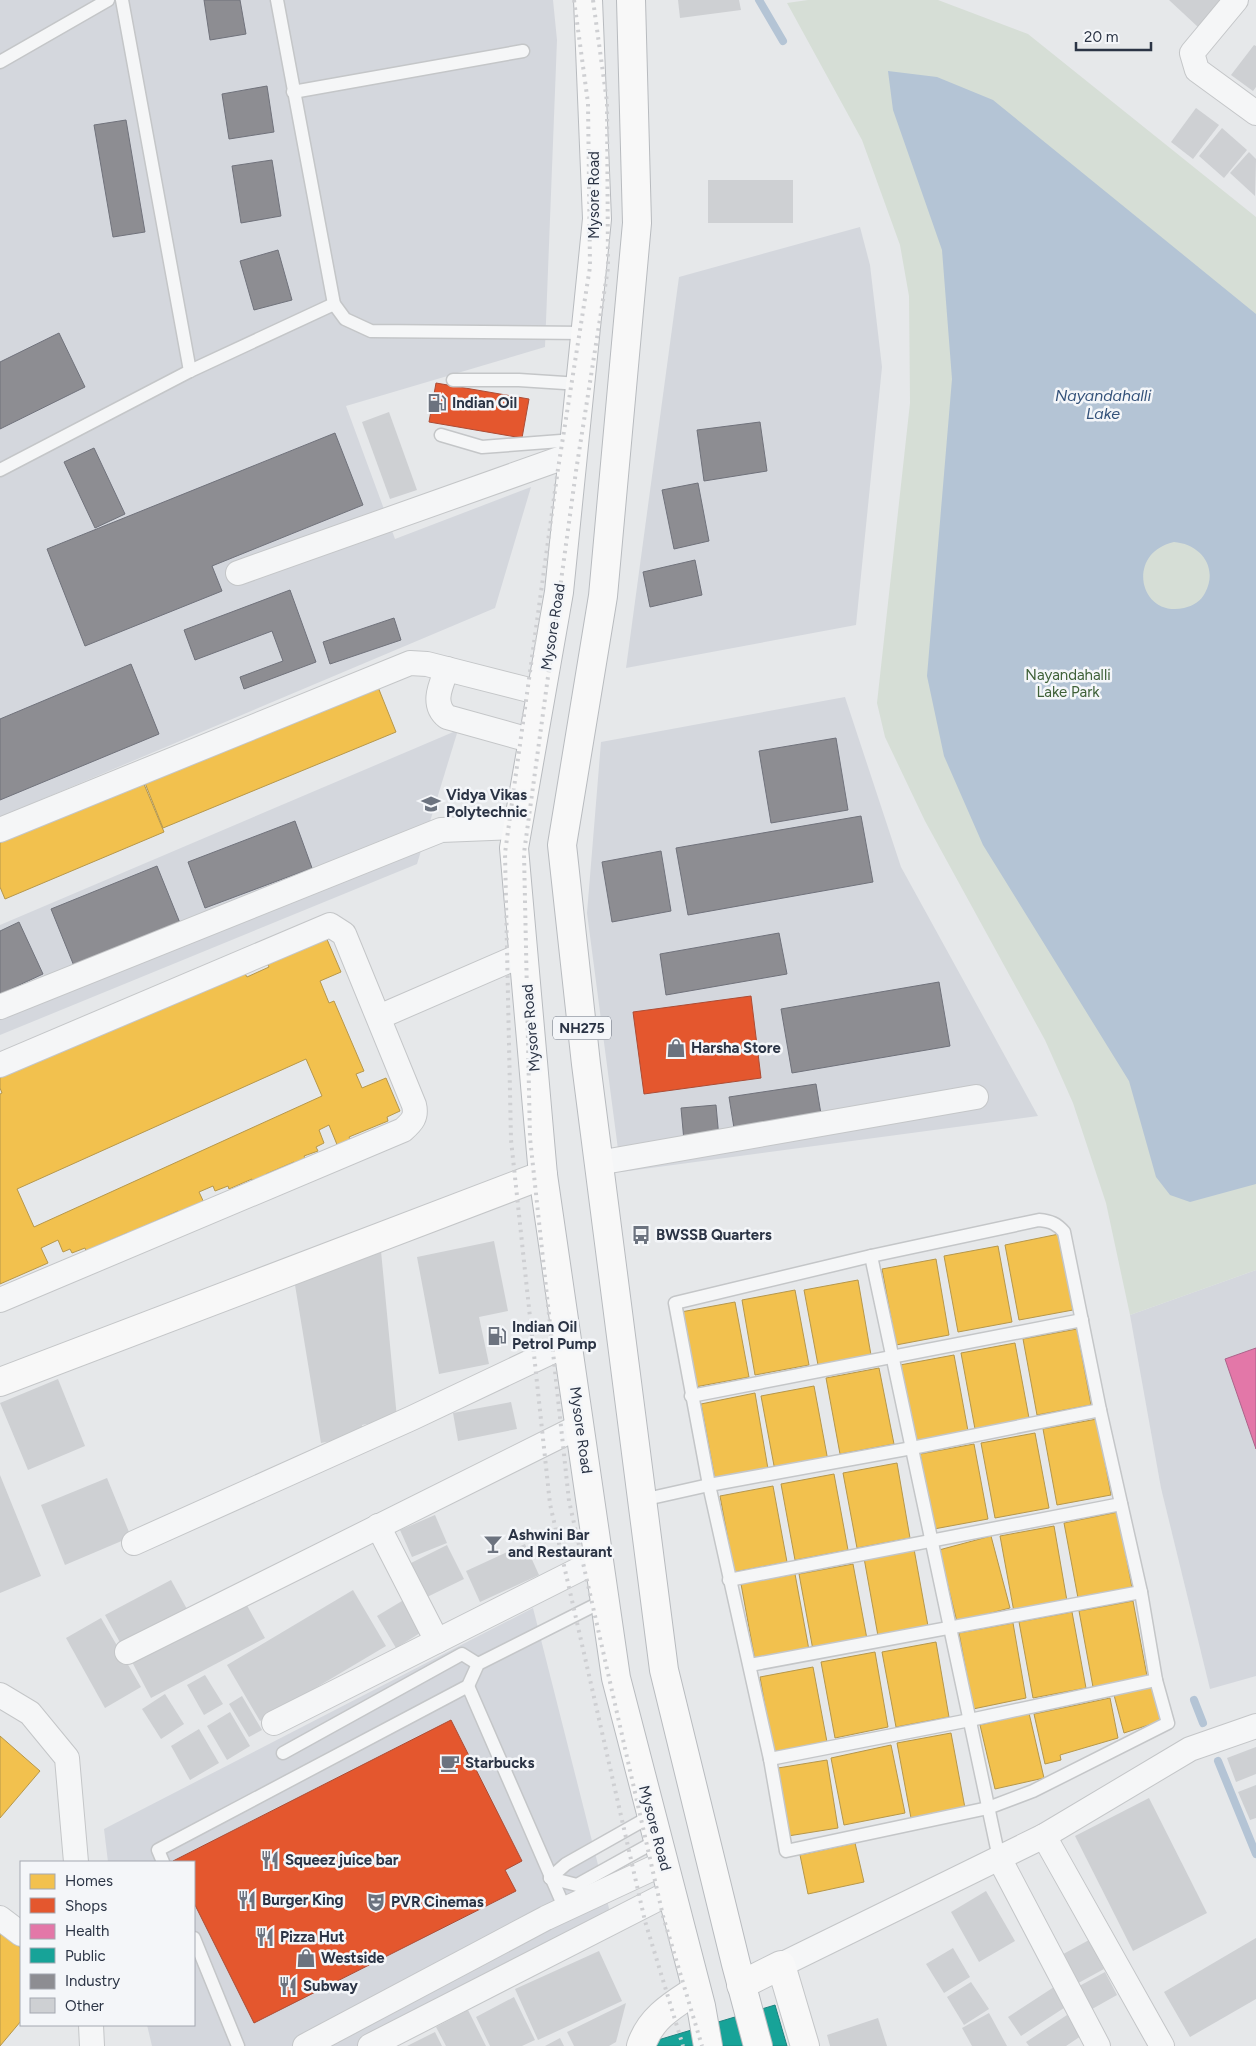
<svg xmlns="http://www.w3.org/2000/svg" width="1256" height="2046" viewBox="0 0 1256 2046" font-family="Figtree,sans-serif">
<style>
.built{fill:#d4d7dd}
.green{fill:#d6ded6}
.water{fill:#b4c4d5;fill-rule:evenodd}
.homes{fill:#f2c14e;stroke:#b6974b;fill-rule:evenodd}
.shops{fill:#e4572e;stroke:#ac4c35}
.health{fill:#e377a8;stroke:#ac638a}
.public{fill:#17a398;stroke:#1d827f}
.industry{fill:#8d8d92;stroke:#70727b}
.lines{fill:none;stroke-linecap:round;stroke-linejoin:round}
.stream{stroke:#b4c4d5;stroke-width:8}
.building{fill:#ced0d3}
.lane-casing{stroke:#c4c6c8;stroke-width:15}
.street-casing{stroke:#c4c6c8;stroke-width:26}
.secondary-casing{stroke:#c4c6c8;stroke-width:30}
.highway-casing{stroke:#b8bbbf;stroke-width:30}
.lane{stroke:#f5f6f7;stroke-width:12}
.street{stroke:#f5f6f7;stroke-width:24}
.secondary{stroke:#f8f8f8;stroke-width:28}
.highway{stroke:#f8f8f8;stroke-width:28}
.rail{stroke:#cecfd2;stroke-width:4;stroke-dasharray:2.5 5;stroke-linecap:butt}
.labels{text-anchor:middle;stroke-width:5;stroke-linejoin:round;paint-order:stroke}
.shield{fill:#f4f6f9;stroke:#676e7b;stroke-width:1}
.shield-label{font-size:14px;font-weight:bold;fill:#2b3445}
.street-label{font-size:15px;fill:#2b3445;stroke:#f4f6f9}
.poi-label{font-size:15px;font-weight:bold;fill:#2b3445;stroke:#f4f6f9;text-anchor:start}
.park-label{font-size:15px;fill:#3f6138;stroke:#f4f6f9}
.water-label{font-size:16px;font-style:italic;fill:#34527a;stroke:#f4f6f9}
</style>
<rect width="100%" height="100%" fill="#e6e8ea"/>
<!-- built -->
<g class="built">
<polygon points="0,0 553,0 557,40 545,347 346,406 395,539 531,487 495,608 0,817"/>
<polygon points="860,227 870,265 882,367 856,625 626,668 679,277"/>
<polygon points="845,697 901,867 1038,1116 621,1172 587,913 601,742"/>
<polygon points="458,730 417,864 0,1035 0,925"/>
<polygon points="1256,1270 1256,1676 1210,1689 1161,1488 1130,1315"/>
<polygon points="533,1608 613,1924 359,2046 152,2046 147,2025 194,2025 194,1862 108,1862 104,1829"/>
</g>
<!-- green -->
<polygon class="green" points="808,0 938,0 1028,34 1256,217 1256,1270 1130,1315 1106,1203 1073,1103 1045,1040 925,821 885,737 877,703 910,403 909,296 900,245 862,140 787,3"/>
<!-- water -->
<path class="water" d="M888,71l49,6 56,23 263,214v870l-66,18 -20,-7 -14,-18 -27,-96 -146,-236 -39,-89 -17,-80 25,-297 -10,-129 -49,-140zM1174,542c26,2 45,25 31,51 -4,8 -12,13 -21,15 -45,10 -59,-55 -10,-66z"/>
<!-- homes -->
<g class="homes">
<polygon points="378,687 396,732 163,828 145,783"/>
<polygon points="141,777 164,832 5,899 0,887 0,836"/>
<path d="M326,937l15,35 -21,9 9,22 5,-2 30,70 -8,3 6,14 24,-10 14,33 -13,6 1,4 -39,16 2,4 -13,6 -9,-22 -10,5 5,13 -8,4 2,4 -14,5 2,4 -11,5 -1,-3 -28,12 1,3 -14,6 -1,-4 -23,10 -1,-3 -13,5 -2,-5 -14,6 7,15 -25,11 -3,-7 -40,18 1,2 -12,5v-3l-28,12 1,3 -13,5 -2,-5 -13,5 -2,-4 -7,3 -5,-12 -17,8 7,15 -48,21v-190l2,-1 -2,-5v-11l244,-105 3,5 22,-10 -2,-4zM306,1059l16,37 -288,131 -17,-38z"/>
<polygon points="1059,1234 1073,1310 1019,1320 1005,1245"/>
<polygon points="998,1246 1012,1322 958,1332 944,1256"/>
<polygon points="936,1259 949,1335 896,1345 882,1269"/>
<polygon points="858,1280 871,1355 818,1365 804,1290"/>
<polygon points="795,1290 809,1365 755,1375 742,1300"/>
<polygon points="735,1302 749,1377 695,1387 681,1312"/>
<polygon points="1077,1329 1091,1405 1037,1415 1023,1339"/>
<polygon points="1015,1343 1029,1418 975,1429 961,1353"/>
<polygon points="954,1355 968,1431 914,1441 900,1365"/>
<polygon points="879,1368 894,1444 840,1454 826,1378"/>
<polygon points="814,1386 828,1461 775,1471 761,1396"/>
<polygon points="755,1393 768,1469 715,1479 701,1404"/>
<polygon points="1097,1419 1111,1495 1057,1505 1043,1429"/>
<polygon points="1035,1433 1049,1508 995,1518 981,1443"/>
<polygon points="974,1444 988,1519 934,1529 920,1454"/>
<polygon points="897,1463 910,1538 857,1548 843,1473"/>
<polygon points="834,1474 848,1550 795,1560 781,1484"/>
<polygon points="773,1486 787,1562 734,1572 720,1496"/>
<polygon points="1118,1512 1132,1588 1078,1598 1064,1523"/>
<polygon points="1054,1526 1067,1601 1014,1612 1000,1536"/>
<polygon points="991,1536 1010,1608 957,1622 939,1550"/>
<polygon points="914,1549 928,1626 878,1636 864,1558"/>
<polygon points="853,1564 867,1639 813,1650 799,1574"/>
<polygon points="795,1574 809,1650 755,1660 741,1584"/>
<polygon points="1133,1601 1147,1676 1093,1687 1079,1611"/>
<polygon points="1072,1612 1086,1688 1033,1698 1019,1622"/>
<polygon points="1013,1623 1026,1698 973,1709 959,1633"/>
<polygon points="936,1642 949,1717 896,1727 882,1652"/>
<polygon points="875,1652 888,1727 835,1738 821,1662"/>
<polygon points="813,1667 827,1742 773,1752 760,1677"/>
<polygon points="1153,1687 1164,1720 1124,1733 1114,1695"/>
<polygon points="1110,1698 1118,1738 1060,1755 1061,1760 1045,1764 1034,1714"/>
<polygon points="1029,1713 1044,1778 995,1789 980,1725"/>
<polygon points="951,1733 965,1808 911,1818 897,1743"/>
<polygon points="0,1736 40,1771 0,1818"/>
<polygon points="891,1745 905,1813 844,1825 831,1758"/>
<polygon points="827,1760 838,1828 788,1836 778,1768"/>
<polygon points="855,1843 864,1882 808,1894 800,1855"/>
<polygon points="0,1930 21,1948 21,2021 0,2046"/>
</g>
<!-- shops -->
<g class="shops">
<polygon points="436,383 529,399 522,438 429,422"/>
<polygon points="751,996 761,1078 644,1094 633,1012"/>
<polygon points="451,1720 522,1861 505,1870 516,1891 254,2023 194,1903 194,1862 173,1861"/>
</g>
<!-- health -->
<polygon class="health" points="1256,1348 1256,1449 1225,1359"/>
<!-- public -->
<polygon class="public" points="775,2005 787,2046 649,2046 648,2043"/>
<!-- industry -->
<g class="industry">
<polygon points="204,0 240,0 246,34 210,40"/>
<polygon points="267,86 274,132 229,139 222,94"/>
<polygon points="126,120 145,232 113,237 94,125"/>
<polygon points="272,160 281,216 241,223 232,166"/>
<polygon points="278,250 292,300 254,310 240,261"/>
<polygon points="59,333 85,387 0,429 0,362"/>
<polygon points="760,422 767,471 704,481 697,430"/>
<polygon points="335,433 363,505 212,566 222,591 85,646 47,549"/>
<polygon points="94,448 125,514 95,528 64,462"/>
<polygon points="698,483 709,541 674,549 662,490"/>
<polygon points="695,560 702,595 650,607 643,572"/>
<polygon points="290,590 316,662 244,689 240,677 283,661 272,631 195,660 184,630"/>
<polygon points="394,618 401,640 330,664 323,642"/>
<polygon points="131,664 159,734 0,800 0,719"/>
<polygon points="836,738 848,810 771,823 759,751"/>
<polygon points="861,816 873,882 688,915 676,848"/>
<polygon points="295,821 312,868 205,908 188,862"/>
<polygon points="661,851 671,911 612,922 602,862"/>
<polygon points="157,866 180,923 74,966 51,909"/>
<polygon points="19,922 43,974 0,994 0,931"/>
<polygon points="779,933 787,974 666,995 660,954"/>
<polygon points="939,982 950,1046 792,1073 781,1009"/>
<polygon points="816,1084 821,1114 734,1128 729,1097"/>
<polygon points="716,1105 719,1138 684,1141 681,1108"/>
</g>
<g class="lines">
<!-- stream -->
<g class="stream">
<polyline points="759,0 783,41"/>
<polyline points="1194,1700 1203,1723"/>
<polyline points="1218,1761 1256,1854"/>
</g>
</g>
<!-- building -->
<g class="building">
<polygon points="678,0 739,0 741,10 680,18"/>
<polygon points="1169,0 1222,0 1198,27"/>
<polygon points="1254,45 1256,46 1256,87 1253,91 1231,75"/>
<polygon points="1196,108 1219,125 1193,159 1171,142"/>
<polygon points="1222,128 1247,150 1224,178 1199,156"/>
<polygon points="1249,152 1256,159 1255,196 1230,173"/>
<rect x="708" y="180" width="85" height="43"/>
<polygon points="389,412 417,490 390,499 362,422"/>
<polygon points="494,1241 508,1311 479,1317 489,1364 439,1374 417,1257"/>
<polygon points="381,1251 397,1418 362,1425 364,1435 321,1443 295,1285"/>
<polygon points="58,1379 85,1446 28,1470 0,1403"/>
<polygon points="511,1402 517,1429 458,1441 453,1413"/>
<polygon points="0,1475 41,1576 0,1593"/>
<polygon points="107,1478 131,1537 65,1565 41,1505"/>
<polygon points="435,1515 447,1543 412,1557 400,1530"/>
<polygon points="525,1544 539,1575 480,1602 466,1571"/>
<polygon points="447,1545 464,1579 425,1598 409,1564"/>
<polygon points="171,1580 188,1611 122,1646 105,1615"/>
<polygon points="353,1590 386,1646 260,1721 227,1665"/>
<polygon points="407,1598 425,1630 396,1648 377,1616"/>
<polygon points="244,1600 265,1638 151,1698 131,1660"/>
<polygon points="101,1618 141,1687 105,1708 66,1638"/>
<polygon points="205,1675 223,1704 204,1715 187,1685"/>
<polygon points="165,1694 184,1724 161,1739 142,1709"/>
<polygon points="242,1696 262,1730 249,1737 229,1704"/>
<polygon points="230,1712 250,1746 227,1760 207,1726"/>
<polygon points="199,1729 219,1763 190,1780 171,1746"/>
<polygon points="1256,1747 1256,1774 1236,1782 1227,1758"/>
<polygon points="1256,1785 1256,1818 1250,1820 1238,1792"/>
<polygon points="1149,1798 1207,1913 1133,1951 1075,1836"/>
<polygon points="986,1891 1015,1941 979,1962 951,1912"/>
<polygon points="1256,1938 1256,1999 1190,2037 1164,1992"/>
<polygon points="1089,1940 1104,1969 1071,1987 1056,1958"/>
<polygon points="953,1948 970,1977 944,1993 926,1964"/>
<polygon points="599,1951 622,2001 538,2040 515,1989"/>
<polygon points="1105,1972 1117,1995 1085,2013 1072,1990"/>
<polygon points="971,1982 989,2009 964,2025 947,1997"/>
<polygon points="1054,1987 1067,2006 1021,2036 1008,2017"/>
<polygon points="514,1997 535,2040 522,2046 490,2046 476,2017"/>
<polygon points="626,2003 616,2042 609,2046 574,2046 567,2032"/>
<polygon points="468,2010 486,2046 446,2046 436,2027"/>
<polygon points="989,2013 1007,2046 972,2046 962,2028"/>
<polygon points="1067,2015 1081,2036 1066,2046 1029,2046 1026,2042"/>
<polygon points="878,2018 887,2046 830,2046 827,2035"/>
<polygon points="435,2032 442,2046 407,2046"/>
<polygon points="560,2038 564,2046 545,2046"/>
</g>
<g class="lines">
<!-- lane casing -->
<g class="lane-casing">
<g id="lane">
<polyline points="122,0 190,371"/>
<polyline points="277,0 334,304 345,319 371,331 585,333"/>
<polyline points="0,62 108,0"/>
<polyline points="293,92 523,51"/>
<polyline points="453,380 519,380 580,384"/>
<polyline points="441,435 482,447 574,440"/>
<polyline points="0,470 190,371 334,304"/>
<path d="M1039,1220c12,1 18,4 25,12l36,178 41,182 15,88 12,43 -135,68 -45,17 -202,43 -16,-92 -61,-274 -34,-182 196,-47z"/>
<polyline points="871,1256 999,1858"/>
<polyline points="691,1396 1082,1320"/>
<polyline points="642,1500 709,1485 912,1448 1100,1410"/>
<polyline points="729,1580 1121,1504"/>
<polyline points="750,1665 1141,1592"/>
<polyline points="468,1686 565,1909"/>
<polyline points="283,1753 462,1654 478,1664"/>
<polyline points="770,1759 970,1720 1156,1680"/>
<polyline points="163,1862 158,1850 468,1686 478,1664 605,1600"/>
<polyline points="550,1878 577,1885 658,1840"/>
<polyline points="550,1878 566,1864 651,1816"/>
<polyline points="194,1938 238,2046"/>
</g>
</g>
<!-- street casing -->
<g class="street-casing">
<g id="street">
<polyline points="1236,0 1192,53 1197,70 1256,113"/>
<polyline points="238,573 573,454"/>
<path d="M447,669c-6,16 -16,35 0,48l86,24"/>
<polyline points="0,830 410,663 427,664 541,693"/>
<polyline points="0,1007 441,830 518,827"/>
<polyline points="379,1017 524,954"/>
<path d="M0,1065l330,-140 14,9 70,171c3,12 -2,17 -11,25l-403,170"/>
<polyline points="598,1163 976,1097"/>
<polyline points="378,1526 437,1641"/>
<polyline points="134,1543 412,1418 568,1344"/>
<polyline points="127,1652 580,1426"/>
<polyline points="0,1695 30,1713 67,1758 76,1862"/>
<polyline points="274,1723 600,1559"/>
<polyline points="1044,1836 1162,2046"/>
<polyline points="999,1858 1098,2046"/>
<polyline points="0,1918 21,1934"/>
<polyline points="781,1965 1044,1836 1190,1749 1256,1726"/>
<polyline points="91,2025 92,2046"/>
<polyline points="305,2046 546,1918 664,1863"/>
<polyline points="370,2046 671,1892"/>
</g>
</g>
<!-- secondary casing -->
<g class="secondary-casing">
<g id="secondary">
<polyline points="0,1382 543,1175"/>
<polyline points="741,1985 781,1965 805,2046"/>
<path d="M641,2046c9,-28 32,-41 55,-56"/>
</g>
</g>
<!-- highway casing -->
<g class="highway-casing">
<g id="highway">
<polyline points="588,0 597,219 559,592 514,848 543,1175 616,1678 701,2006 708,2046"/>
<polyline points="631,0 637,223 603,596 562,845 586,1064 664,1670 736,1964 758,2046"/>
</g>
</g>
<!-- lane -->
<use href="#lane" class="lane"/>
<!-- street -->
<use href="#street" class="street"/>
<!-- secondary -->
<use href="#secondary" class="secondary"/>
<!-- highway -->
<use href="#highway" class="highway"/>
<!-- rail -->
<g class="rail">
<polyline points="574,0 588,103 590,267 558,469 505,853 511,1140 550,1504 645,1921 683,2046"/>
<polyline points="593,0 607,102 608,268 576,471 524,853 530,1138 569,1501 663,1916 702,2046"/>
</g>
</g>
<!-- icons -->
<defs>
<g id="fuel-bare" transform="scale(1.5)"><path d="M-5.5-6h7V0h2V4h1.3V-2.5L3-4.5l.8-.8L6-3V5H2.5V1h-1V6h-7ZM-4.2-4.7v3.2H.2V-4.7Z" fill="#6c737f" stroke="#f4f6f9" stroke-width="2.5" paint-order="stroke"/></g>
<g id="university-bare" transform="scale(1.5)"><path d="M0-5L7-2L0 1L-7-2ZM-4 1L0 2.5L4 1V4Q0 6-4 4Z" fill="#6c737f" stroke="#f4f6f9" stroke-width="2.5" paint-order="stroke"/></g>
<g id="shop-bare" transform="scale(1.5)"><path d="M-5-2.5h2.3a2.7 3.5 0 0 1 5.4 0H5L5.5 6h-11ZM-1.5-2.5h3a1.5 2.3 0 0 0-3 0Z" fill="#6c737f" stroke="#f4f6f9" stroke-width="2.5" paint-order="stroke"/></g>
<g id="bus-bare" transform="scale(1.5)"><path d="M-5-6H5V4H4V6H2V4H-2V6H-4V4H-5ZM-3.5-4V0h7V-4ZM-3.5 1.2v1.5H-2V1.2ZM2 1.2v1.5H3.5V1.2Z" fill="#6c737f" stroke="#f4f6f9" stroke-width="2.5" paint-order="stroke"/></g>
<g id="bar-bare" transform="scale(1.5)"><path d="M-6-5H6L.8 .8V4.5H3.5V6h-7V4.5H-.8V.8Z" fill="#6c737f" stroke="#f4f6f9" stroke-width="2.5" paint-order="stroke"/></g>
<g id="cafe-bare" transform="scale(1.5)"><path d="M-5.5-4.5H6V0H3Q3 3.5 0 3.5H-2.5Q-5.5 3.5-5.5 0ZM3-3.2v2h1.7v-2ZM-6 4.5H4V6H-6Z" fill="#6c737f" stroke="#f4f6f9" stroke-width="2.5" paint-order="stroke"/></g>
<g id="restaurant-bare" transform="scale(1.5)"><path d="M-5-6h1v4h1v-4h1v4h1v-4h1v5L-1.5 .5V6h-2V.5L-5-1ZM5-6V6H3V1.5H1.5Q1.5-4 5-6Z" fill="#6c737f" stroke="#f4f6f9" stroke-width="2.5" paint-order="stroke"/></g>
<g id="theatre-bare" transform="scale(1.5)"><path d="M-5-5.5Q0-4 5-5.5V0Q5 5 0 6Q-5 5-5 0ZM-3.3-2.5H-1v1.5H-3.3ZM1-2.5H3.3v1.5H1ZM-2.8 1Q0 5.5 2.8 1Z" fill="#6c737f" stroke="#f4f6f9" stroke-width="2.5" paint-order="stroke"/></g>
</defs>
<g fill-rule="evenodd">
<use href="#fuel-bare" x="437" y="403"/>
<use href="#university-bare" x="431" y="804"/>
<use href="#shop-bare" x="676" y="1048"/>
<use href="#bus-bare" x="641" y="1235"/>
<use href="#fuel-bare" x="497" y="1336"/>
<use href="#bar-bare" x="493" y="1544"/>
<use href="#cafe-bare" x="450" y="1763"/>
<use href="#restaurant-bare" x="270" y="1860"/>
<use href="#restaurant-bare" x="247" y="1900"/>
<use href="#theatre-bare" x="376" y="1902"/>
<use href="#restaurant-bare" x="265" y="1937"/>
<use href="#shop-bare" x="306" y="1958"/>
<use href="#restaurant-bare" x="288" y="1986"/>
</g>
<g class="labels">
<!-- shield labels -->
<rect class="shield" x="553" y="1016.5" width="58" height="23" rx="4"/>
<g class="shield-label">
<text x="582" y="1033">NH275</text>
</g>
<!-- street labels -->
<g class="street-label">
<text transform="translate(594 195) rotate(-90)" y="5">Mysore Road</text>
<text transform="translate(553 627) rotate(-81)" y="5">Mysore Road</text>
<text transform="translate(531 1028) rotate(-95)" y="5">Mysore Road</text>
<text transform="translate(581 1430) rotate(82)" y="5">Mysore Road</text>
<text transform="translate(655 1828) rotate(75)" y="5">Mysore Road</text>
</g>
<!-- poi labels -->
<g class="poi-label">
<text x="452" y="408">Indian Oil</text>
<text x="446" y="800">Vidya Vikas<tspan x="446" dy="17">Polytechnic</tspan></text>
<text x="691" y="1053">Harsha Store</text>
<text x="656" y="1240">BWSSB Quarters</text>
<text x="512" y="1332">Indian Oil<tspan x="512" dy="17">Petrol Pump</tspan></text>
<text x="508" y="1540">Ashwini Bar<tspan x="508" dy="17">and Restaurant</tspan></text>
<text x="465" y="1768">Starbucks</text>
<text x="285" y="1865">Squeez juice bar</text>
<text x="262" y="1905">Burger King</text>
<text x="391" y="1907">PVR Cinemas</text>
<text x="280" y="1942">Pizza Hut</text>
<text x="321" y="1963">Westside</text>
<text x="303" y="1991">Subway</text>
</g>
<!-- park labels -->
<g class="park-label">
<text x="1068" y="680">Nayandahalli<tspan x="1068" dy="17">Lake Park</tspan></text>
</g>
<!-- water labels -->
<g class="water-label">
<text x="1103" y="401">Nayandahalli<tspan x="1103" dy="18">Lake</tspan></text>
</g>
</g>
<!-- legend -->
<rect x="20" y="1861" width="175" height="165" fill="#f4f6f9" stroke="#a4a8b1"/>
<rect x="30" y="1874" width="25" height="15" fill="#f2c14e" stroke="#a4a8b1"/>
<text x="65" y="1886" font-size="15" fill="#2b3445">Homes</text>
<rect x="30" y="1898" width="25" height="15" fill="#e4572e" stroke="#a4a8b1"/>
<text x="65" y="1911" font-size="15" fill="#2b3445">Shops</text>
<rect x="30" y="1924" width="25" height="15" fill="#e377a8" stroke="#a4a8b1"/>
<text x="65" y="1936" font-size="15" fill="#2b3445">Health</text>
<rect x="30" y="1948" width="25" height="15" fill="#17a398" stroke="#a4a8b1"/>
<text x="65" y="1961" font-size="15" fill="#2b3445">Public</text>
<rect x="30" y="1974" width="25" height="15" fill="#8d8d92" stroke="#a4a8b1"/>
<text x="65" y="1986" font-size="15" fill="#2b3445">Industry</text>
<rect x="30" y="1998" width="25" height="15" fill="#ced0d3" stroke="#a4a8b1"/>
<text x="65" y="2011" font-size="15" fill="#2b3445">Other</text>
<!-- scale -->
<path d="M1076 42v8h75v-8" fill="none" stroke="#2b3445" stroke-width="2.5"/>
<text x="1084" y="42" font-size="15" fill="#2b3445" stroke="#f4f6f9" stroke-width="4" paint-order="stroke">20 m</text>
</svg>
